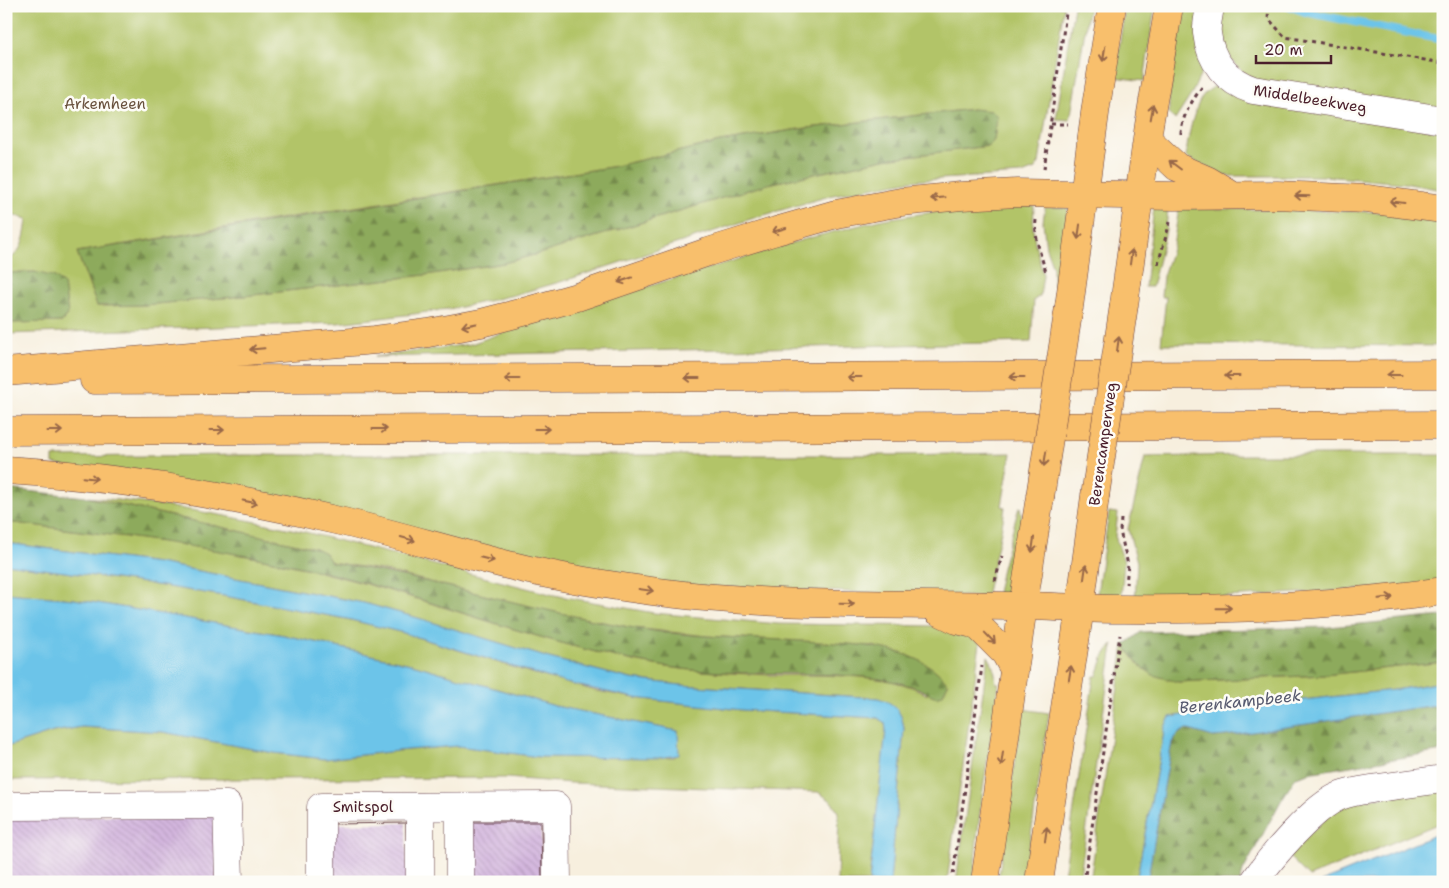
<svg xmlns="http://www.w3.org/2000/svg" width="1449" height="888" viewBox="0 0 1449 888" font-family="'Shantell Sans',sans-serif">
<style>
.green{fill:#b2c468;stroke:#7e724a;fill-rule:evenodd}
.forest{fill:url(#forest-firs);stroke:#6c6444}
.water{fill:#6cc4e9;stroke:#5b728a}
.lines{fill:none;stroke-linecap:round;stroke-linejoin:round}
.stream{stroke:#6cc4e9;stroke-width:8}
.building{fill:url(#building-back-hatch)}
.minor-casing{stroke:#643e46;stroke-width:29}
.major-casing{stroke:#643e46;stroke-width:29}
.highway-casing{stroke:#643e46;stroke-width:29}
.path{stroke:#643e46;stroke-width:3;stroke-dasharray:4 4;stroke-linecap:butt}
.minor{stroke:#fff;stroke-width:28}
.major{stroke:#f8bf6c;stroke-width:28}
.highway{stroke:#f8bf6c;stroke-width:28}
.major-bridge-casing{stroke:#643e46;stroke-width:29;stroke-linecap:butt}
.major-bridge{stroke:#f8bf6c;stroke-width:28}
.oneway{stroke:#986748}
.labels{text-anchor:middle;stroke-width:5;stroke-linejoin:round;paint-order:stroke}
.street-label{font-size:15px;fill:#4a1f2b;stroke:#fdfcf7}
.park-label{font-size:15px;fill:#69513d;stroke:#fdfcf7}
.water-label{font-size:16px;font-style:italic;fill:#56596e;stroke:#fdfcf7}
</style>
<defs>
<pattern id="forest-firs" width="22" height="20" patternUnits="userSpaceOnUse" patternTransform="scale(1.25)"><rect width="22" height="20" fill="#8daa5c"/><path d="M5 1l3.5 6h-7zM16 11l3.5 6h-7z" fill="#758a4c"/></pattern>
<pattern id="building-back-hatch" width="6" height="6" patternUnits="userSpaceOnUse" patternTransform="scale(1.25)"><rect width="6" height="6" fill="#d3b6de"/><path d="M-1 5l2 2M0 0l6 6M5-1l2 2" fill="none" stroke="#b79cbf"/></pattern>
</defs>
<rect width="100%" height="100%" fill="#fdfcf7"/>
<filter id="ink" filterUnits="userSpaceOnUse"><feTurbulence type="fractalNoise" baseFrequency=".02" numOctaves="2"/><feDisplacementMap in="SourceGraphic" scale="10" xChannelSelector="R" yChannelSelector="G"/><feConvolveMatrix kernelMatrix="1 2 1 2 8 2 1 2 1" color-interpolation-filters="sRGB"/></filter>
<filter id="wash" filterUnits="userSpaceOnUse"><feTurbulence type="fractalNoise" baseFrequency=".0096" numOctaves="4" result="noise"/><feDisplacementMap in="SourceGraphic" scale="20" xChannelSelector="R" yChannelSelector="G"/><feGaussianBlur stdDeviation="1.12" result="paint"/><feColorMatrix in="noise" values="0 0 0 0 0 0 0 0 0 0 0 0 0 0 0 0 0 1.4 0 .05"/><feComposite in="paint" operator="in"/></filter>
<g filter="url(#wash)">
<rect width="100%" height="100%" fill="#f7efde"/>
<!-- green -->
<g class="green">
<path d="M6,6h1058l-25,157 -4,6 -13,5 -114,7 -75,14 -79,23 -187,62 -53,15 -53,12 -47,7 -76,9 -332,11v-11l56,-1 -27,-50 -29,1v-12c17,-8 19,-25 21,-42l-11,-3 -10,2zM973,109l24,7 -3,24 -5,6 -105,13 -116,25 -223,68 -41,11 -79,12 -181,21 -100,9 -47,1 -20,-54 176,-29 358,-56 109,-25 79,-13z"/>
<polygon points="1074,6 1089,6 1070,120 1056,119"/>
<polygon points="1125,6 1155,6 1144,81 1115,77"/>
<polygon points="1183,6 1202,6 1205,65 1191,95 1175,120 1169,112 1169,98"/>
<polygon points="1220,6 1443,6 1443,117 1256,85 1218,47"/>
<path d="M1218,84l225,48v58l-40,-7 -79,-7h-100l-38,-19c1,-16 8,-52 19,-64 4,-3 9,-6 13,-9z"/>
<polygon points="1030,205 1034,206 1033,226 1035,243 1043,275 1040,296 1034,300 1031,342 374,357 471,344 540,319 809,238 884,219 956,209"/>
<polygon points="1045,207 1068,208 1059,286 1053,286 1053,268 1046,248 1043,222"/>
<polygon points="1154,207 1168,207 1166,230 1152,287 1145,287"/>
<polygon points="1179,208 1379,212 1443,222 1443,346 1161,344 1166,297 1161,297 1163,276 1173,246"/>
<path d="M1011,453l-9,53 3,1c-4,31 -13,60 -19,90l-323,-12 -610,-121v-7l188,-2h652z"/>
<polygon points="1246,455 1443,455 1443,585 1135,602 1137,562 1128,529 1145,457"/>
<path d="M86,497c73,6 144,19 215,34l253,64 100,18 125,11 165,2 22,6 14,11 -33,239h-57l14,-153c-2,-18 -10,-25 -26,-31l-198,-13 -49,-6 -82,-21 -131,-40 -54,-15 -206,-40 -152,-20v-21c107,13 214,24 318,51 83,20 163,50 245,72 44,12 89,23 134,26 22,2 45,3 67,4 41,1 124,-4 157,20l-11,-36 -43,-13 -166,-10 -73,-8 -72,-14 -181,-44 -50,-8 -16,-14z"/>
<polygon points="1019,507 1020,507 1023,523 1012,598 997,593 1002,568"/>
<polygon points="1109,512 1118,513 1115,536 1124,562 1121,598 1097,594"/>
<polygon points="6,564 138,582 224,596 347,619 404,633 528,672 596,691 635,698 742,710 878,718 885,723 886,730 869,882 837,882 839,812 830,800 818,792 571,783 507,778 6,780 6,747 53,732 82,727 163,732 274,753 325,759 407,750 458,746 539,757 675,757 678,731 555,706 415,665 284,635 74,599 6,593"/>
<polygon points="1112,645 1113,645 1079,882 1063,882 1094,676 1097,676 1103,658"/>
<polygon points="1124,645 1139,665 1178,682 1325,675 1443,662 1443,682 1394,690 1230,708 1170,717 1165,727 1136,882 1090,882"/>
<path d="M988,656l6,11 2,16h3c-9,65 -22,130 -25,197v2h-18z"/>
<polygon points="1022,709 1049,713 1024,882 998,882"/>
<polygon points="1443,788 1443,824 1435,825 1309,877 1287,855 1342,803"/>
</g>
<!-- forest -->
<g class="forest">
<polygon points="973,109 992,111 997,116 994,140 989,146 884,159 768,184 545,252 504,263 425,275 244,296 144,305 97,306 77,252 611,167 720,142 799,129"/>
<polygon points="35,272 55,277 64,284 68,313 62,322 6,323 6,273"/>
<path d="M6,489l80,8 229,51 10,5 6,9c102,17 201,48 303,66 67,11 134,10 201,15 36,2 91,8 113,41l-5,10 -6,3c-9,-2 -16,-9 -26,-11 -23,-7 -51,-10 -75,-11 -63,-3 -125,1 -186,-11 -112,-21 -217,-65 -327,-92 -104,-25 -211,-37 -317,-50z"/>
<polygon points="1443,616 1443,662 1325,675 1178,682 1153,675 1139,665 1124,645 1141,632 1329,627"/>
<polygon points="1443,704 1443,751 1308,773 1296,777 1282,799 1243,871 1240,882 1147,882 1172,742 1178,734 1186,729 1213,737 1225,736"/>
</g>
<!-- water -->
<g class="water">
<path d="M6,543l152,20 206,40 54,15 131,40 82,21 49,6 198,13c17,5 24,14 26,31l-14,153h-21l17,-152 -1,-7 -7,-5 -136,-8 -107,-12 -69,-15 -162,-50 -57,-14 -123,-23 -86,-14 -132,-18z"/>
<polygon points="6,593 74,599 284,635 415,665 555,706 678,731 679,755 658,758 539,757 458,746 407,750 325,759 274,753 163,732 82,727 53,732 6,747"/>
<polygon points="1443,682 1443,704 1225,736 1213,737 1186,729 1178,734 1172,742 1147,882 1136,882 1165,727 1170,717 1230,708 1394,690"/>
<polygon points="1440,833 1443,833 1443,882 1321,882"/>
</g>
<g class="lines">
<!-- stream -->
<polyline class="stream" points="1289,6 1305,12 1443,40"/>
</g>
<g id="blocks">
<!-- building -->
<g class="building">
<polygon points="220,815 220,882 6,882 6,816"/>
<polygon points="466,822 541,822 542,882 467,882"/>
<polygon points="406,823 407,882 332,882 331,824"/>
</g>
</g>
</g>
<g filter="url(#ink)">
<use href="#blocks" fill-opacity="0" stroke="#643e46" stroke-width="1"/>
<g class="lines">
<!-- minor casing -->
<g class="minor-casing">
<g id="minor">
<path d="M1210,6c-1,9 -4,19 -3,27 3,28 19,48 46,57l190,30"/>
<polyline points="6,806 227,805 229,882"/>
<polyline points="420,807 420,882"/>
<polyline points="460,807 460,882"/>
<polyline points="321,882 321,807 556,806 557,882"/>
<path d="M1254,882c17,-25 59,-75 86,-86 12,-5 26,-6 38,-8 22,-3 43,-6 65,-9"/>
</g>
</g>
<!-- major casing -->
<g class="major-casing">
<g id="major">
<polyline points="1124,305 1149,125 1169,6"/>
<polyline points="1069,307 1096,106 1112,6"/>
<polyline points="985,882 1023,606 1040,497"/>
<polyline points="1039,882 1080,608 1095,496"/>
</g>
</g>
<!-- highway casing -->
<g class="highway-casing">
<g id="highway">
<polyline points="1148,140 1177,167 1207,180 1227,192"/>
<polyline points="6,372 375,340 428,333 481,323 527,311 577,297 708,252 776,231 836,214 901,202 961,196 1017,193 1174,196 1277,195 1367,199 1443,209"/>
<polyline points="94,380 1443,374"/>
<polyline points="6,431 1443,425"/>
<path d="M6,470c114,7 227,26 338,52 80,19 160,46 241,59 48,8 96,15 145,18 94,7 189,5 284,7 36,0 72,3 109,3 107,1 214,-3 320,-18"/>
<polyline points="938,611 957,620 973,624 980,628 1005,653 1014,669"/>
</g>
</g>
<!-- path -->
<g class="path">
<polyline points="1269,6 1268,18 1285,37 1443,63"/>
<polyline points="1051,124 1068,124"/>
<path d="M1181,134c0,-17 12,-35 22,-48"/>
<polyline points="1044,169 1067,6"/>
<path d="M1036,220c-2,17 5,36 10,52"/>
<polyline points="1158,264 1170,222"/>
<polyline points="1121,519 1120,531 1128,565 1126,584"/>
<polyline points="995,581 1002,556"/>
<polyline points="952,882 982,666"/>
<polyline points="1084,882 1120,635"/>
</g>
<!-- minor -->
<use href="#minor" class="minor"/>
<!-- major -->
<use href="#major" class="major"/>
<!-- highway -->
<use href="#highway" class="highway"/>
<!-- major-bridge casing -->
<g class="major-bridge-casing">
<g id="major-bridge">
<polyline points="1095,496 1124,305"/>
<polyline points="1040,497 1069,307"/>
</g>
</g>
<!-- major-bridge -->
<use href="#major-bridge" class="major-bridge"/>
</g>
<!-- one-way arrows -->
<defs><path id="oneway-shaft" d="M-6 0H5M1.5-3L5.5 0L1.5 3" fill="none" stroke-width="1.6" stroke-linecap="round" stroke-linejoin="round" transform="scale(1.25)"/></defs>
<g class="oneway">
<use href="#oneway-shaft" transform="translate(1104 54) rotate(99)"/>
<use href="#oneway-shaft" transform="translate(1152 112) rotate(-80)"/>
<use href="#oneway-shaft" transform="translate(1175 165) rotate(-143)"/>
<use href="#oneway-shaft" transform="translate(1302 196) rotate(-178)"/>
<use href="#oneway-shaft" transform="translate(938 198) rotate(174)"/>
<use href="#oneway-shaft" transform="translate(1397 202) rotate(-173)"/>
<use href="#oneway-shaft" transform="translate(779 230) rotate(164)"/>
<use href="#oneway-shaft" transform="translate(1079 232) rotate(98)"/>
<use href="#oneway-shaft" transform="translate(1131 257) rotate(-82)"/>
<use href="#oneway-shaft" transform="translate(625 280) rotate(161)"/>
<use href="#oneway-shaft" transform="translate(469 325) rotate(169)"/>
<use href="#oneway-shaft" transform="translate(1118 344) rotate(-82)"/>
<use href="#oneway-shaft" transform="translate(257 349) rotate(175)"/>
<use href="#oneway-shaft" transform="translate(1394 375) rotate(180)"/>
<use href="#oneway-shaft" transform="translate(1232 376) rotate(180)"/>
<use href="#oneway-shaft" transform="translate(854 377) rotate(180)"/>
<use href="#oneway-shaft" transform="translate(1017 377) rotate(180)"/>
<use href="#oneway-shaft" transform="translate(692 378) rotate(180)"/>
<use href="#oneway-shaft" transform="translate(512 379) rotate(180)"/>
<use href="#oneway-shaft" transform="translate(380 429)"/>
<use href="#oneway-shaft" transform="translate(542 429)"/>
<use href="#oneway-shaft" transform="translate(217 430)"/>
<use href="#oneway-shaft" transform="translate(55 431)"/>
<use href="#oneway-shaft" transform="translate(1045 459) rotate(99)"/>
<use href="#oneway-shaft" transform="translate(90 478) rotate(6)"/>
<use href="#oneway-shaft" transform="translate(250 502) rotate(12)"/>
<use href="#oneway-shaft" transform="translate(408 539) rotate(15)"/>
<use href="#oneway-shaft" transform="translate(1033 545) rotate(98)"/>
<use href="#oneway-shaft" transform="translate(487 559) rotate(14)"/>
<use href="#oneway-shaft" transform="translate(1085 572) rotate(-82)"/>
<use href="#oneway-shaft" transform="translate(646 590) rotate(8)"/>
<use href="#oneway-shaft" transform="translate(1386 598) rotate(-6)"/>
<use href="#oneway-shaft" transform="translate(847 604) rotate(1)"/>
<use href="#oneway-shaft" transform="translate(1224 608) rotate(-1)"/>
<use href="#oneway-shaft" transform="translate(990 638) rotate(46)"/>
<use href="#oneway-shaft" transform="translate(1070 673) rotate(-81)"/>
<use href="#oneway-shaft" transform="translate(1002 759) rotate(98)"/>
<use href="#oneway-shaft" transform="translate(1046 834) rotate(-82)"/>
</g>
</g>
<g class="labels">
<!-- street labels -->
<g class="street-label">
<text transform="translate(1310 99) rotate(9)" y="5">Middelbeekweg</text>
<text transform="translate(1103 444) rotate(-82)" y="5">Berencamperweg</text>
<text x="363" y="812">Smitspol</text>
</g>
<!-- park labels -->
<g class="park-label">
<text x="105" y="109">Arkemheen</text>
</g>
<!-- water labels -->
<g class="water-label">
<text transform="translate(1240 701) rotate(-6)" y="6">Berenkampbeek</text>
</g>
</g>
<!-- margin -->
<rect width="1449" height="888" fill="none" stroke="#fdfcf7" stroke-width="25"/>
<!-- scale -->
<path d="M1256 55v8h75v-8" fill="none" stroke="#4a1f2b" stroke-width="2.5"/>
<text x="1264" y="55" font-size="15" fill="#4a1f2b" stroke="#fdfcf7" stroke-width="4" paint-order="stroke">20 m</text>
</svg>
